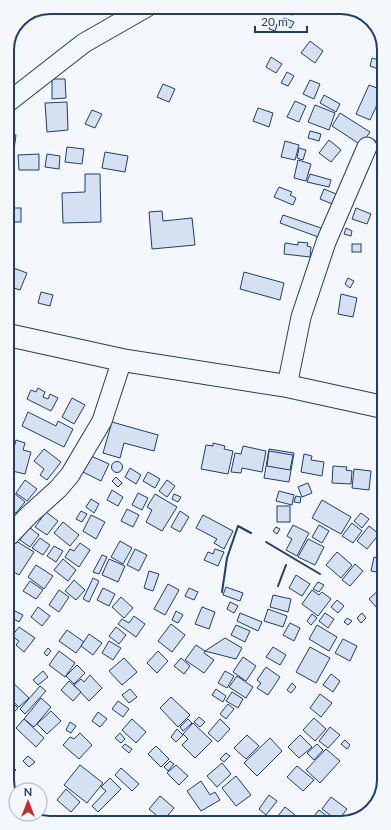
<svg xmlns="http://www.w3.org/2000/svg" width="391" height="830" viewBox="0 0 391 830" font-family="Lato,sans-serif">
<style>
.building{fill:#d5e0f0;stroke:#1d3f73}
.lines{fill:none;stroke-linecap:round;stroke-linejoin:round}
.minor-casing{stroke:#1d3f73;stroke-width:21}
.major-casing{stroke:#1d3f73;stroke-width:24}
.minor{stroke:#f4f7fb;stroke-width:19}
.major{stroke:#f4f7fb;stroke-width:22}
.wall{stroke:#1d3f73;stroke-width:2}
.rim{fill:none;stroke:#1d3f73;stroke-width:2}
</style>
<rect width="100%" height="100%" fill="#f4f7fb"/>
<!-- building -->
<g class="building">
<polygon points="311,7 322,7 321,11"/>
<polygon points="290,8 295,9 293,15 288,14"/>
<polygon points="284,18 294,22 291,28 281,24"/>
<polygon points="272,23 277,25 275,31 269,29"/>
<polygon points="310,41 323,51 315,63 301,53"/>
<polygon points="382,42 382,53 378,52"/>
<polygon points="271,57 282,64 276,73 266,67"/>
<polygon points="372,58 382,61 378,69 370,66"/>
<polygon points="287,72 294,76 288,86 281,83"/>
<polygon points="52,79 65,79 66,98 52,99"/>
<polygon points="310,80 320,84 314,99 303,94"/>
<polygon points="163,84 175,89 169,102 157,97"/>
<polygon points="369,85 382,90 382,94 370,120 356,114"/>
<polygon points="324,95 340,104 336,112 320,103"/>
<polygon points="295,101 306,106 299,122 287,117"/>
<polygon points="67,102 68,130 47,132 45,103"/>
<polygon points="315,105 335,113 329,130 308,122"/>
<polygon points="258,108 273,113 269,127 253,121"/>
<polygon points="92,110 102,114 95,128 85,124"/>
<polygon points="340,113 370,132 361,145 332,126"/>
<polygon points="310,131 321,134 319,141 308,138"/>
<polygon points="7,133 16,135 14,150 7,149"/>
<polygon points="329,140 341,150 331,162 319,153"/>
<polygon points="285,141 299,145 295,160 281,157"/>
<polygon points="67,147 84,149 82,164 65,162"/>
<polygon points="299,148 306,150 303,160 297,158"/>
<polygon points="105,152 128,156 125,172 102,168"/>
<polygon points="39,154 39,170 19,170 18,155"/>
<polygon points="47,154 60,156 59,169 45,167"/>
<rect x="7" y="157" width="7" height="11"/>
<polygon points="298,160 311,164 306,181 294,178"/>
<polygon points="85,174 100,174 101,222 63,223 62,193 85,192"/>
<polygon points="310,174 331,180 329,187 307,182"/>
<polygon points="279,187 292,192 290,195 296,198 293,205 274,197"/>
<polygon points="324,189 341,196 337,206 320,199"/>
<rect x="8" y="208" width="13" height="14"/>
<polygon points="356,208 371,214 367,224 352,219"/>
<polygon points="162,211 163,221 192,218 195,245 152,249 149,212"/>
<polygon points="283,215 324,229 321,238 280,223"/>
<polygon points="346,228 352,231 351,236 344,234"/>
<polygon points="298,242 308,243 307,246 311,247 310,257 284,254 285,243 298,245"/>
<rect x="352" y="244" width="9" height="8"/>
<polygon points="8,266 27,273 20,290 8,286"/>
<polygon points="244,272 284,283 280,300 240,289"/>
<polygon points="348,278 354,281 350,288 345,284"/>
<polygon points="41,292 53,295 50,306 38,303"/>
<polygon points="341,294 357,298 353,317 338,314"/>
<polygon points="38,388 45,392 43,397 48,399 50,394 58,398 51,411 27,399 31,390 36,392"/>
<polygon points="72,398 85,405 74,424 62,417"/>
<polygon points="28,412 56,426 58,421 73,429 64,447 22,426"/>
<polygon points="112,422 158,435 154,451 124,443 120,458 103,453"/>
<polygon points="16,440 25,443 23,450 31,452 25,474 8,470 8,446 14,448"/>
<polygon points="213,443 225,446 224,449 233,451 228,474 201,469 206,445 213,446"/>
<polygon points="243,446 266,451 262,472 242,468 241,473 231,472 235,453 241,454"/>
<polygon points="44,449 61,462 47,480 40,475 44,469 34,461"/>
<polygon points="269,449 294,453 289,482 264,478"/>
<polygon points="269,451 293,455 290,470 267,466"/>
<polygon points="304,454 312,456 311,460 324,462 322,476 301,472"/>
<polygon points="91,456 109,464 101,481 83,472"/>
<circle cx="117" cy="467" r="5.5"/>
<polygon points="333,466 347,467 346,470 352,471 351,484 332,483"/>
<polygon points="130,468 141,475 136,484 125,477"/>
<polygon points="354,469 371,471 369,490 352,488"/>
<polygon points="148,472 160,479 155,488 143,481"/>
<polygon points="116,477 122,483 118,487 112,481"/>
<polygon points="25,480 37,489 27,501 16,493"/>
<polygon points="167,480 175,486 167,497 159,491"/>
<polygon points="308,483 312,493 302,497 298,487"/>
<polygon points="112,490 123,497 118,506 107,500"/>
<polygon points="279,491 294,495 292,505 276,501"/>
<polygon points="14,493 25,502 16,513 8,507 8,501"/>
<polygon points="138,493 148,498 142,510 132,505"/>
<polygon points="155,494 177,507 162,531 146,522 152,510 147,507"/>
<polygon points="174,494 181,497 178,502 172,499"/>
<polygon points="296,496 301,497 300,503 294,502"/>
<polygon points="91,499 99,504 94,513 86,507"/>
<polygon points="322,500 351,517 341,534 312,518"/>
<rect x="277" y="506" width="13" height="16"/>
<polygon points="8,509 15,513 9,522"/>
<polygon points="127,509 139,515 133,527 121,521"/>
<polygon points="81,511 87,514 82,522 76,519"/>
<polygon points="180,511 189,517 180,532 171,527"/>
<polygon points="46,512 58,521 47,535 35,527"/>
<polygon points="361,513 369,519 362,528 354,521"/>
<polygon points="91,515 105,522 96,539 83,531"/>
<polygon points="203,515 233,531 224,549 214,543 217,539 196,528"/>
<polygon points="63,522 79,535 70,546 54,533"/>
<polygon points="352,523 362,531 353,543 342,536"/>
<polygon points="293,525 309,533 297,556 286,550 292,539 287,536"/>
<polygon points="319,525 329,531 322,543 312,537"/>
<polygon points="369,526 379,534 367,549 357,541"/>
<polygon points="29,527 39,535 30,547 20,540"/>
<polygon points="276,527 280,529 277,534 273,531"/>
<polygon points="40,538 50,545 43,555 32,548"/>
<polygon points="308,539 324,547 315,565 298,557"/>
<polygon points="16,541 34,552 19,575 9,569 9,553"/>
<polygon points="120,541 132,548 123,564 111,557"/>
<polygon points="80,543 90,550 79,567 65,557 70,549 74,551"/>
<polygon points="54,546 63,551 56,562 47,556"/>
<polygon points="135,549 147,555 139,571 127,565"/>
<polygon points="215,549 224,552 218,566 204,560 208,552 213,554"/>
<polygon points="337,552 352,565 341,578 326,565"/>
<polygon points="102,555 107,557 99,574 93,572"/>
<polygon points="374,557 383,559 383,573 371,571"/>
<polygon points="63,559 76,570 68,581 54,570"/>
<polygon points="109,559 125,566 118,582 102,575"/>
<polygon points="355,564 363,571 350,586 342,580"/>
<polygon points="36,565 53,576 44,589 28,577"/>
<polygon points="149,571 159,574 153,591 144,588"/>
<polygon points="296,575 310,584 302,596 289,588"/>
<polygon points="93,578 99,581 89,602 83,599"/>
<polygon points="74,580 85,590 76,600 65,591"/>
<polygon points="30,581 43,590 36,599 23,591"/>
<polygon points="318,582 324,585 319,592 313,589"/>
<polygon points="9,584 14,587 9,594"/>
<polygon points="168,584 179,590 165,615 154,609"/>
<polygon points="383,586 383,604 378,609 369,599"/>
<polygon points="226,587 243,593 240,601 223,595"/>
<polygon points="103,588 115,594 109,606 97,600"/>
<polygon points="189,588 198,592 194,600 185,596"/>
<polygon points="59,590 69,597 59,612 49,605"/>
<polygon points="312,590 319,595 322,592 331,599 318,616 302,604"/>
<polygon points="273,595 291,599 288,612 270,607"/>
<polygon points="121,597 133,608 124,618 112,607"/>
<polygon points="337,600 344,606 338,613 331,607"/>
<polygon points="230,602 238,606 234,613 227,609"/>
<polygon points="38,607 50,616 42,626 31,617"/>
<polygon points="202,607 215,612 209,629 195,624"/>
<polygon points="268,609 287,616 283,627 264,621"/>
<polygon points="383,610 383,617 379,613"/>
<polygon points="15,611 23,615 19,622 11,617"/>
<polygon points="176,611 183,615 178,623 172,620"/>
<polygon points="240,613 262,622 258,631 237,621"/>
<polygon points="325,613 334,619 328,628 319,621"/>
<polygon points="362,613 366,618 361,623 357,618"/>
<polygon points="312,614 317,618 311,625 307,621"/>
<polygon points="134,616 145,624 136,637 118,624 122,619 129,623"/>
<polygon points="347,618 352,621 348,625 344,622"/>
<polygon points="290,623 300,628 294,641 283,635"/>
<polygon points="171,624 185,635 172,652 158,641"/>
<polygon points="236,625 250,631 245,642 231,635"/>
<polygon points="317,625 337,637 329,651 309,639"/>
<polygon points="19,627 35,638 24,652 16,645 19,641 12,636"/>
<polygon points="116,627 126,635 119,644 109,636"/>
<polygon points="67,630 84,642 76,653 59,641"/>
<polygon points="89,634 102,643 93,655 81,646"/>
<polygon points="225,638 242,648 236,659 205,651"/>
<polygon points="343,639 357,646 350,661 335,653"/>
<polygon points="109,641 121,648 113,660 102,653"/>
<polygon points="196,645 205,651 204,653 214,660 204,673 185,660"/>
<polygon points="273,647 286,655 280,665 266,657"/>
<polygon points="310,647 330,658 316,683 296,672"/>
<polygon points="48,648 51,651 47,656 44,653"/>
<polygon points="59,651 75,663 65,677 49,665"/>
<polygon points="158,651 168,661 157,673 147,663"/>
<polygon points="243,657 256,666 246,681 233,672"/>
<polygon points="124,658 137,672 122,685 109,671"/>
<polygon points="181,658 190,666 184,674 174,666"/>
<polygon points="77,665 85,673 74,684 66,676"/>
<polygon points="266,667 280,677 268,695 257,688 261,683 257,680"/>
<polygon points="43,671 48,677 38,685 33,680"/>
<polygon points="225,671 234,676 227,688 218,683"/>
<polygon points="331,674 340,681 333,692 323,685"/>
<polygon points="90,675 102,688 89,701 74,685 81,679 84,682"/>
<polygon points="237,676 253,687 246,698 229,687"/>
<polygon points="9,679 29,698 19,707 9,698"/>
<polygon points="69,681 81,692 73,701 61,690"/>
<polygon points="292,683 296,687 291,693 287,690"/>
<polygon points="40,686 46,691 25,714 20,709"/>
<polygon points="130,689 137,697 129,703 122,695"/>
<polygon points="216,689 226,696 223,702 212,695"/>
<polygon points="232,692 243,699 238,708 226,701"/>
<polygon points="320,694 332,703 321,717 310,708"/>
<polygon points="171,697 190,715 178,727 160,708"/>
<polygon points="41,698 51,707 34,727 24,719"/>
<polygon points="9,699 18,708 12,714 9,711"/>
<polygon points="118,701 129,709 123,717 112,709"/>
<polygon points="228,704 234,709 226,719 220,714"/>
<polygon points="384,710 384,720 379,717"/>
<polygon points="51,711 61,721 47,734 37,724"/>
<polygon points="98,712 107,719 100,727 92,721"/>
<polygon points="199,717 205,722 200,727 194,722"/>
<polygon points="314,718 326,729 315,741 303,730"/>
<polygon points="24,719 44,738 36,747 16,728"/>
<polygon points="132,719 146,732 136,743 122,730"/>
<polygon points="188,719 192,723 183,731 180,727"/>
<polygon points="220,719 230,729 218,742 208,733"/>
<polygon points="70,722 76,726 71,733 66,730"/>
<polygon points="193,723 212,741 195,758 182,745 188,739 183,734"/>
<polygon points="330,727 340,735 328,748 319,741"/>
<polygon points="177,729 183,735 176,742 171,737"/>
<polygon points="80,733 92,745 79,759 63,745 70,737 74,739"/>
<polygon points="120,733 125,739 121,743 115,738"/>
<polygon points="247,735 259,746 246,759 234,748"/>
<polygon points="300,735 312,747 299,758 288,747"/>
<polygon points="270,738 282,751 257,776 244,763"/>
<polygon points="345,740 350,745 347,749 341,744"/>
<polygon points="125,744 132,749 129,753 122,747"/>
<polygon points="317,744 323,750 314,760 307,753"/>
<polygon points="156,746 169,759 161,767 148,754"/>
<polygon points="326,749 340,761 320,783 306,770"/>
<polygon points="226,753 230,756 224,762 220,759"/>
<polygon points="28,756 35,762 29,767 23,761"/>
<polygon points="170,761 174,764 168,771 164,767"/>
<polygon points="9,763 16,770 9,776"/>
<polygon points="222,763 231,774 217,787 207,776"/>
<polygon points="80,765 103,783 87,803 64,785"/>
<polygon points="176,765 188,776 179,785 167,773"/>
<polygon points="297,766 314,780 303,791 287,777"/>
<polygon points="121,768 139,784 132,791 115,775"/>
<polygon points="236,776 251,795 236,806 222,788"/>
<polygon points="110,778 121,789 98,812 92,806 106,791 101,787"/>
<polygon points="201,781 210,795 215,792 220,800 201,811 187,791"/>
<polygon points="66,789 80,802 71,812 57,800"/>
<polygon points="269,795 277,801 266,815 259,809"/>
<polygon points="160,796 174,808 163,821 149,809"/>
<polygon points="331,797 347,809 338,821 322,809"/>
<polygon points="285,807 295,815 290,821 274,821"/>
<polygon points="319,810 332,820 331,821 310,821"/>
<polygon points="175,818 180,822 172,822"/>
</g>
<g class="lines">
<!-- minor casing -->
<g class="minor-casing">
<g id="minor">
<polyline points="7,103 84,43 147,7"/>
<polyline points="287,386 301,317 326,242 367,147"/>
<polyline points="9,536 29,515 58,489 70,475 102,421 122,360"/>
</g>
</g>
<!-- major casing -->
<g class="major-casing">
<polyline id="major" points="8,335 122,360 287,386 383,407"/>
</g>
<!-- minor -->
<use href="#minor" class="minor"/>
<!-- major -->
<use href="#major" class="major"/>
<!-- wall -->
<g class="wall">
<polyline points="266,542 320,574"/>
<polyline points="278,586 286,565"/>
<polyline points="222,592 227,558 238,526 251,533"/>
</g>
</g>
<!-- crop -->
<path d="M0 0H391V830H0ZM50 14H341A36 36 0 0 1 377 50V780A36 36 0 0 1 341 816H50A36 36 0 0 1 14 780V50A36 36 0 0 1 50 14Z" fill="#f4f7fb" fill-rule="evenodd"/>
<path class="rim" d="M50 14H341A36 36 0 0 1 377 50V780A36 36 0 0 1 341 816H50A36 36 0 0 1 14 780V50A36 36 0 0 1 50 14Z"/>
<!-- north arrow -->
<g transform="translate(28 802)"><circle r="19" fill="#f4f7fb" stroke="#9eadc5"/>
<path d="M0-3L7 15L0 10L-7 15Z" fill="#c62828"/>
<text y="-6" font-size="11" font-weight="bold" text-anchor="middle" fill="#1d3f73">N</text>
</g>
<!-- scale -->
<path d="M255 26v6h52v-6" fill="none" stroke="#1d3f73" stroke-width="2"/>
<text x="261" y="26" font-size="12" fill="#1d3f73" stroke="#f4f7fb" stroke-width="3" paint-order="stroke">20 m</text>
</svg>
